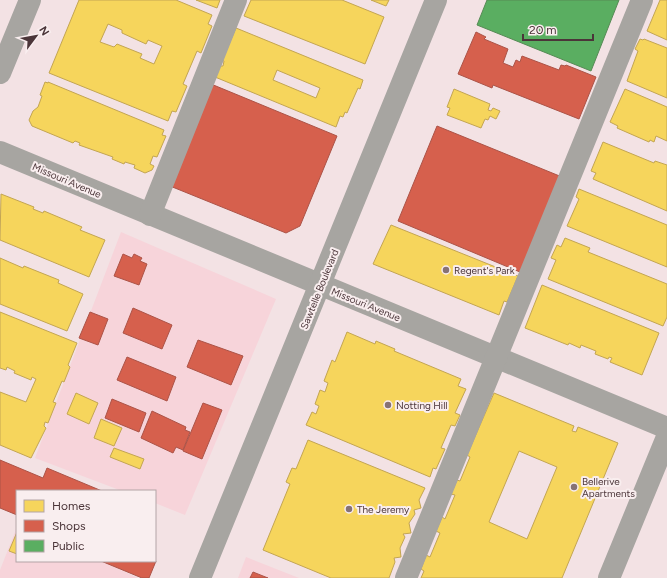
<svg xmlns="http://www.w3.org/2000/svg" width="667" height="578" viewBox="0 0 667 578" font-family="Figtree,sans-serif">
<style>
.built{fill:#f7d4da}
.homes{fill:#f6d55c;stroke:#c3a552;fill-rule:evenodd}
.shops{fill:#d6604d;stroke:#ac5347}
.public{fill:#5aae61;stroke:#568a55}
.lines{fill:none;stroke-linecap:round;stroke-linejoin:round}
.minor{stroke:#a7a5a1;stroke-width:22}
.poi-dot{fill:#867275;stroke:#f9eeef;stroke-width:1.5}
.labels{text-anchor:middle;stroke-width:4;stroke-linejoin:round;paint-order:stroke}
.street-label{font-size:10px;fill:#4b3539;stroke:#f9eeef}
.poi-label{font-size:10px;fill:#4b3539;stroke:#f9eeef;text-anchor:start}
</style>
<rect width="100%" height="100%" fill="#f3e2e4"/>
<!-- built -->
<g class="built">
<polygon points="121,232 276,299 185,515 155,503 155,491 122,491 35,458"/>
<polygon points="17,527 17,561 102,561 138,578 0,578 0,570"/>
<polygon points="246,557 299,578 238,578"/>
</g>
<!-- homes -->
<g class="homes">
<path d="M79,0h97l36,15 -4,9 4,2 -11,27 -4,-2 -14,33 4,2 -11,26 -4,-1 -4,10 -119,-48zM108,24l14,6v3l24,11 2,-4 14,6 -8,18 -14,-6 2,-4 -25,-10 -3,3 -14,-5z"/>
<polygon points="196,0 220,0 217,8"/>
<polygon points="251,0 342,0 384,17 365,64 244,16"/>
<polygon points="371,0 389,0 386,6"/>
<polygon points="660,0 667,0 667,40 647,31"/>
<path d="M236,28l127,52 -3,9 -2,-1 -11,25 -2,-1 -2,5 -3,-1 -4,11 -121,-50 5,-11h3l1,-5 -2,-1zM277,70l43,18 -4,10 -43,-18z"/>
<polygon points="640,39 643,40 644,39 667,48 667,98 627,81 638,51 635,49"/>
<polygon points="45,82 48,83 48,82 164,130 162,135 166,136 157,157 153,156 150,164 154,166 152,170 145,173 134,168 135,165 125,162 124,164 112,159 113,157 79,145 80,143 75,141 73,143 32,126 29,120 33,111 38,107 42,96 40,95"/>
<polygon points="454,89 490,104 488,110 491,111 493,108 500,111 496,119 490,116 488,120 485,119 481,128 447,115 450,108 447,107"/>
<polygon points="625,89 667,107 667,141 656,136 654,142 650,140 649,142 617,128 618,126 610,122"/>
<polygon points="603,142 654,163 655,161 667,165 667,211 593,179 596,173 591,171"/>
<polygon points="579,189 667,225 667,267 567,226 579,199 576,197"/>
<polygon points="1,194 34,207 33,209 43,213 44,211 82,227 80,230 105,240 89,277 0,240"/>
<polygon points="391,225 518,276 507,302 504,301 499,315 373,264"/>
<polygon points="565,238 590,248 588,252 667,284 667,317 663,326 548,279 556,260 551,258 557,245 561,247"/>
<polygon points="0,258 23,268 24,266 59,280 58,283 83,294 67,331 0,304"/>
<polygon points="542,285 659,333 642,375 610,362 612,358 609,357 608,359 595,354 596,351 581,345 580,348 569,343 568,345 525,328"/>
<polygon points="0,312 77,343 68,365 70,367 64,382 62,381 53,402 56,403 48,423 45,422 44,426 46,428 31,458 0,445 0,392 26,402 36,379 32,377 31,380 14,373 15,371 7,367 6,370 0,368"/>
<polygon points="347,332 375,344 376,341 395,349 394,351 461,379 458,386 466,389 455,413 460,415 455,426 451,425 441,448 445,449 436,469 433,468 430,477 306,425 312,412 316,414 319,406 315,404 320,390 325,392 328,383 324,381 332,360 335,362"/>
<polygon points="76,393 98,403 89,424 67,414"/>
<path d="M494,393l80,33 -2,5 4,1 2,-5 40,16 -56,135h-141l3,-7 -3,-2 5,-14 4,2 10,-24 -4,-2 6,-14 3,2 10,-24 -4,-1 6,-14 3,1 10,-24 -3,-2zM519,451l38,16 -30,72 -38,-17z"/>
<polygon points="101,419 122,428 114,446 94,438"/>
<polygon points="308,440 425,488 419,500 421,508 414,510 415,514 409,523 411,533 403,534 405,537 400,548 401,557 394,558 395,562 389,578 331,578 263,550 290,484 286,482 292,468 296,469"/>
<polygon points="114,448 144,459 140,469 110,457"/>
<polygon points="17,532 17,554 9,551"/>
</g>
<!-- shops -->
<g class="shops">
<polygon points="476,32 486,37 484,39 508,49 503,63 513,67 516,60 520,62 522,56 559,70 561,65 565,66 566,65 596,77 579,119 493,85 492,88 458,74"/>
<polygon points="211,84 337,136 300,226 286,233 170,186"/>
<polygon points="437,126 562,177 520,272 398,221"/>
<polygon points="123,254 132,258 134,254 142,258 140,261 147,264 139,285 114,276"/>
<polygon points="133,308 172,325 162,349 123,333"/>
<polygon points="90,312 108,319 98,345 79,338"/>
<polygon points="198,340 243,356 231,385 187,367"/>
<polygon points="127,357 176,377 167,401 117,380"/>
<polygon points="112,399 146,413 139,432 105,418"/>
<polygon points="203,403 222,410 202,459 183,451"/>
<polygon points="152,411 186,427 185,430 190,432 183,450 176,447 173,453 141,438"/>
<polygon points="0,460 43,478 47,468 102,491 17,491 17,515 0,508"/>
<polygon points="155,560 156,561 149,578 142,578 101,561"/>
<polygon points="253,572 268,578 250,578"/>
</g>
<!-- public -->
<polygon class="public" points="487,0 619,0 591,71 477,25"/>
<g class="lines">
<!-- minor -->
<g class="minor">
<polyline points="0,73 30,0"/>
<polyline points="0,152 667,428"/>
<polyline points="150,215 236,0"/>
<polyline points="200,578 436,0"/>
<polyline points="406,578 642,0"/>
<polyline points="609,578 667,437"/>
</g>
</g>
<!-- markers -->
<g class="poi-dot">
<circle cx="446" cy="270" r="4"/>
<circle cx="388" cy="405" r="4"/>
<circle cx="574" cy="487" r="4"/>
<circle cx="349" cy="509" r="4"/>
</g>
<g class="labels">
<!-- street labels -->
<g class="street-label">
<text transform="translate(67 180) rotate(23)" y="4">Missouri Avenue</text>
<text transform="translate(319 289) rotate(-68)" y="4">Sawtelle Boulevard</text>
<text transform="translate(366 304) rotate(22)" y="4">Missouri Avenue</text>
</g>
<!-- poi labels -->
<g class="poi-label">
<text x="454" y="274">Regent's Park</text>
<text x="396" y="409">Notting Hill</text>
<text x="582" y="485">Bellerive<tspan x="582" dy="12">Apartments</tspan></text>
<text x="357" y="513">The Jeremy</text>
</g>
</g>
<!-- legend -->
<rect x="16" y="490" width="140" height="72" fill="#f9eeef" stroke="#b3a4a6"/>
<rect x="24" y="500" width="20" height="12" fill="#f6d55c" stroke="#b3a4a6"/>
<text x="52" y="510" font-size="12" fill="#4b3539">Homes</text>
<rect x="24" y="520" width="20" height="12" fill="#d6604d" stroke="#b3a4a6"/>
<text x="52" y="530" font-size="12" fill="#4b3539">Shops</text>
<rect x="24" y="540" width="20" height="12" fill="#5aae61" stroke="#b3a4a6"/>
<text x="52" y="550" font-size="12" fill="#4b3539">Public</text>
<!-- north arrow -->
<g transform="translate(36 36) rotate(58)" stroke="#f9eeef" stroke-width="3" paint-order="stroke">
<path d="M0-3L7 15L0 10L-7 15Z" fill="#4b3539"/>
<text y="-6" font-size="11" font-weight="bold" text-anchor="middle" fill="#4b3539">N</text>
</g>
<!-- scale -->
<path d="M523 34v6h70v-6" fill="none" stroke="#4b3539" stroke-width="2"/>
<text x="529" y="34" font-size="12" fill="#4b3539" stroke="#f9eeef" stroke-width="3" paint-order="stroke">20 m</text>
</svg>
